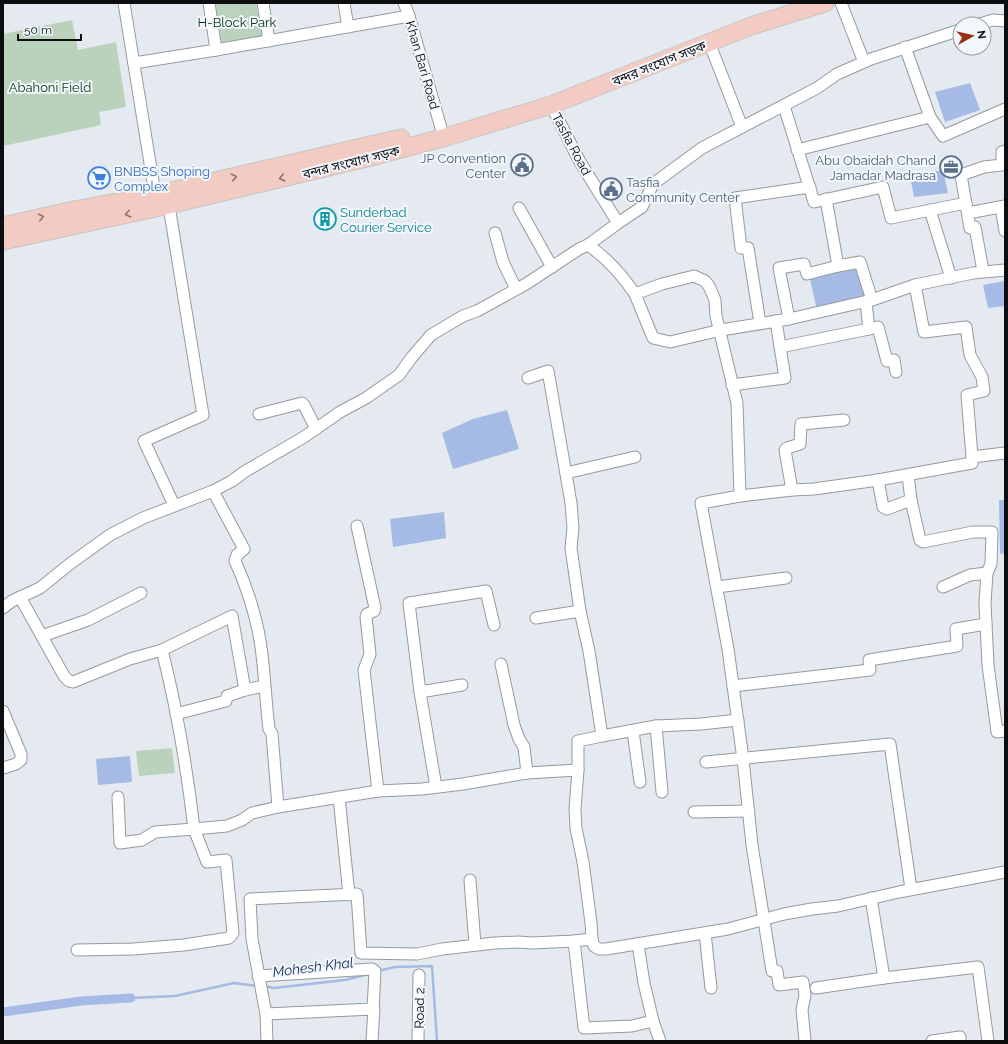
<svg xmlns="http://www.w3.org/2000/svg" width="1008" height="1044" viewBox="0 0 1008 1044" font-family="Raleway,'Noto Sans Bengali',sans-serif">
<style>
.green{fill:#bad2bc}
.water{fill:#a5bae5}
.lines{fill:none;stroke-linecap:round;stroke-linejoin:round}
.stream{stroke:#a5bae5;stroke-width:2.5}
.canal{stroke:#a5bae5;stroke-width:9}
.minor-casing{stroke:#949a9e;stroke-width:13}
.highway-casing{stroke:#c4c5c5;stroke-width:19}
.minor{stroke:#fff;stroke-width:11}
.highway{stroke:#f3cbc2;stroke-width:17}
.oneway{stroke:#8b7671}
.labels{text-anchor:middle;stroke-width:4;stroke-linejoin:round;paint-order:stroke}
.park-label{font-size:13px;fill:#073411;stroke:#f2f7fc}
.street-label{font-size:13px;fill:#0b0d0f;stroke:#f2f7fc}
.service-label{font-size:13px;fill:#4e5e75;stroke:#f2f7fc;text-anchor:end}
.shop-label{font-size:13px;fill:#366cbe;stroke:#f2f7fc;text-anchor:start}
.culture-label{font-size:13px;fill:#0d838f;stroke:#f2f7fc;text-anchor:start}
.water-label{font-size:14px;font-style:italic;fill:#162c60;stroke:#f2f7fc}
</style>
<rect width="100%" height="100%" fill="#e4eaef"/>
<!-- green -->
<g class="green">
<polygon points="215,3 256,3 262,37 222,44"/>
<polygon points="72,20 78,50 116,42 126,107 99,112 101,125 3,146 3,34"/>
<polygon points="172,748 175,773 139,776 136,751"/>
</g>
<!-- water -->
<g class="water">
<polygon points="970,83 980,110 945,122 935,92"/>
<polygon points="943,170 948,193 914,197 910,176"/>
<polygon points="859,264 868,298 817,310 809,275"/>
<polygon points="1005,281 1005,306 988,308 983,285"/>
<polygon points="507,410 519,449 453,469 442,433 473,419"/>
<polygon points="999,500 1005,500 1005,553 1000,554"/>
<polygon points="444,512 446,538 393,547 390,519"/>
<polygon points="130,756 132,782 98,785 96,759"/>
</g>
<g class="lines">
<!-- stream -->
<g class="stream">
<polyline points="378,971 395,967 432,966 437,1041"/>
<polyline points="264,986 274,988 345,980 365,975"/>
<polyline points="131,998 175,996 234,983 257,986"/>
</g>
<!-- canal -->
<polyline class="canal" points="3,1012 81,1001 131,998"/>
<!-- minor casing -->
<g class="minor-casing">
<g id="minor">
<polyline points="124,3 156,200"/>
<polyline points="263,3 269,41"/>
<polyline points="344,3 348,27"/>
<polyline points="404,3 409,16 441,128"/>
<polyline points="841,3 864,62"/>
<polyline points="980,24 993,20 1005,21"/>
<polyline points="709,42 742,127"/>
<polyline points="216,50 409,16"/>
<polyline points="134,63 216,50 209,3"/>
<polyline points="551,105 580,162 618,223"/>
<polyline points="784,106 814,202 883,187 891,218 966,203"/>
<polyline points="930,117 943,136 1005,109"/>
<polyline points="797,150 930,117 905,47"/>
<polyline points="826,199 838,266 860,262 872,300"/>
<polyline points="168,200 203,415 144,441 174,505"/>
<polyline points="1001,207 1005,231"/>
<polyline points="519,208 552,267"/>
<polyline points="930,210 951,278"/>
<polyline points="968,213 1005,206"/>
<polyline points="495,233 503,262 516,289"/>
<path d="M588,245c19,13 34,30 47,49l27,-10 32,-8 11,5 4,5 6,14 1,16 21,87 3,93 -39,7 27,146 15,110 9,86 20,126h5l2,14 24,-3 2,13 -3,15 3,31"/>
<polyline points="983,271 975,227 970,228 961,175 984,167 1002,165 1002,152 1005,151"/>
<polyline points="915,285 924,332 966,327 970,355 982,377 984,391 967,395 972,457 1005,453"/>
<polyline points="635,294 653,338 670,342 721,330 789,319 872,300 915,285 973,273 1005,270"/>
<polyline points="866,302 869,329 878,327 887,361 894,360 896,372"/>
<polyline points="789,319 779,268 804,264 807,274 838,266"/>
<polyline points="760,323 748,248 741,248 735,198 810,187"/>
<polyline points="780,347 869,329"/>
<polyline points="528,378 548,371 571,503 573,528 571,548 580,611"/>
<polyline points="732,385 785,378 776,321"/>
<polyline points="259,414 302,403 304,405 316,429"/>
<polyline points="566,473 635,457"/>
<polyline points="908,475 911,500"/>
<polyline points="878,480 883,507 887,509 911,500 920,540 923,542 973,532 992,532 991,564 987,573"/>
<polyline points="792,490 785,450 787,448 800,444 801,424 844,420"/>
<path d="M213,491l31,58 -7,6 -2,6c13,28 24,64 27,94 3,25 4,49 7,74l3,5 6,73"/>
<polyline points="740,496 792,490 814,489 878,480 972,463 972,457"/>
<polyline points="357,526 375,608 374,611 367,614 366,617 370,654 364,670 378,791"/>
<polyline points="717,587 786,578"/>
<polyline points="943,587 970,575 987,573 985,603 988,665 997,732 1005,731"/>
<path d="M20,597l44,79 5,5 4,1 57,-23 32,-9c15,59 25,119 32,179l33,-3 15,-6 10,-7 26,-6 100,-16 44,-2 41,-5 64,-11 51,-3"/>
<polyline points="3,608 12,601 40,588 71,563 110,535 143,518 213,491 232,481 244,472 304,437 340,412 366,398 399,375 412,357 431,335 463,316 477,311 526,284 579,249 588,245 618,223 642,207 653,184 702,148 817,88 837,74 871,59 960,30"/>
<polyline points="536,618 580,611 589,651 602,736 656,726 701,724 738,720"/>
<polyline points="42,636 88,620 141,593"/>
<polyline points="162,650 232,616 245,690 264,686"/>
<polyline points="501,664 514,725 519,739 524,747 527,773"/>
<polyline points="733,686 870,670 869,660 957,646 956,629 986,624"/>
<polyline points="420,692 462,685"/>
<polyline points="3,711 21,754 21,760 16,764 3,768"/>
<polyline points="176,714 226,701 227,696 245,690"/>
<polyline points="656,726 662,792"/>
<polyline points="633,731 640,782"/>
<polyline points="602,736 578,741 578,770 575,809 576,828 583,862 591,923 592,939 594,946 599,949 606,949 728,929 784,914 812,909 838,906 899,892 1005,872"/>
<polyline points="706,762 890,744 911,889"/>
<polyline points="436,787 420,692 409,603 486,591 494,625"/>
<polyline points="339,797 349,895"/>
<polyline points="694,812 749,811"/>
<polyline points="470,880 475,945"/>
<polyline points="871,898 884,978 978,967 988,1041"/>
<polyline points="705,933 711,988"/>
<polyline points="574,941 584,1028 632,1026 653,1021"/>
<polyline points="638,944 644,983 653,1021 660,1041"/>
<polyline points="77,950 133,949 184,945 229,938 233,933 226,860 207,862 194,829 155,832 142,840 120,843 118,797"/>
<polyline points="258,976 372,969 375,971 373,1009 266,1014"/>
<polyline points="816,988 884,978"/>
<polyline points="267,1041 266,1014 252,939 250,899 357,894 361,953 417,954 442,949 495,943 519,942 532,943 574,941 592,939"/>
<polyline points="372,1041 374,1009 373,1009"/>
<polyline points="418,1041 419,975"/>
<polyline points="932,1041 960,1037 960,1041"/>
</g>
</g>
<!-- highway casing -->
<g class="highway-casing">
<g id="highway">
<polyline points="3,226 69,211 155,195 401,138"/>
<polyline points="3,241 169,205 371,157 446,137 551,105 751,26 825,3"/>
</g>
</g>
<!-- minor -->
<use href="#minor" class="minor"/>
<!-- highway -->
<use href="#highway" class="highway"/>
</g>
<!-- one-way arrows -->
<defs><path id="oneway-chevron" d="M-2-3.5L2.5 0L-2 3.5" fill="none" stroke-width="1.6" stroke-linecap="round" stroke-linejoin="round"/></defs>
<g class="oneway">
<use href="#oneway-chevron" transform="translate(234 177) rotate(-13)"/>
<use href="#oneway-chevron" transform="translate(282 178) rotate(167)"/>
<use href="#oneway-chevron" transform="translate(128 214) rotate(168)"/>
<use href="#oneway-chevron" transform="translate(41 217) rotate(-13)"/>
</g>
<!-- icons -->
<defs>
<g id="civic-ring" transform="scale(1.15)"><circle r="9.5" fill="#f2f7fc" stroke="#5c6f8a" stroke-width="1.5"/><path d="M-.6-6.5H3V-4.5H.6V-3L4-1V1h2V6H-6V1h2V-1L-.6-3ZM-1.2 2.5V6h2.4V2.5Z" fill="#5c6f8a"/></g>
<g id="office-ring" transform="scale(1.15)"><circle r="9.5" fill="#f2f7fc" stroke="#5c6f8a" stroke-width="1.5"/><path d="M-6-3h4V-5.5h4V-3h4V5H-6ZM-1-4.5V-3h2v-1.5ZM-6 0V1H6V0Z" fill="#5c6f8a"/></g>
<g id="supermarket-ring" transform="scale(1.15)"><circle r="9.5" fill="#f2f7fc" stroke="#3f7fe0" stroke-width="1.5"/><path d="M-6-5.5h2.5l.6 2H6L4.5 2H-2.5L-4.4-4H-6ZM-1.5 3.2a1.3 1.3 0 1 0 .1 0ZM3 3.2a1.3 1.3 0 1 0 .1 0Z" fill="#3f7fe0"/></g>
<g id="building-ring" transform="scale(1.15)"><circle r="9.5" fill="#f2f7fc" stroke="#0f9aa8" stroke-width="1.5"/><path d="M-4-6H4V6H1V3H-1V6H-4ZM-2.5-4.3h1.7v1.8h-1.7ZM.8-4.3h1.7v1.8H.8ZM-2.5-1h1.7V.8h-1.7ZM.8-1h1.7V.8H.8Z" fill="#0f9aa8"/></g>
</defs>
<g fill-rule="evenodd">
<use href="#civic-ring" x="522" y="165"/>
<use href="#office-ring" x="951" y="167"/>
<use href="#supermarket-ring" x="99" y="178"/>
<use href="#civic-ring" x="611" y="189"/>
<use href="#building-ring" x="325" y="219"/>
</g>
<g class="labels">
<!-- park labels -->
<g class="park-label">
<text x="237" y="27">H-Block Park</text>
<text x="50" y="92">Abahoni Field</text>
</g>
<!-- street labels -->
<g class="street-label">
<text transform="translate(659 63) rotate(-22)" y="5">বন্দর সংযোগ সড়ক</text>
<text transform="translate(423 65) rotate(74)" y="5">Khan Bari Road</text>
<text transform="translate(572 144) rotate(62)" y="5">Tasfia Road</text>
<text transform="translate(351 162) rotate(-14)" y="5">বন্দর সংযোগ সড়ক</text>
<text transform="translate(419 1008) rotate(-89)" y="5">Road 2</text>
</g>
<!-- service labels -->
<g class="service-label">
<text x="506" y="163">JP Convention<tspan x="506" dy="15">Center</tspan></text>
<text x="936" y="165">Abu Obaidah Chand<tspan x="936" dy="15">Jamadar Madrasa</tspan></text>
<text x="626" y="187" text-anchor="start">Tasfia<tspan x="626" dy="15">Community Center</tspan></text>
</g>
<!-- shop labels -->
<g class="shop-label">
<text x="114" y="176">BNBSS Shoping<tspan x="114" dy="15">Complex</tspan></text>
</g>
<!-- culture labels -->
<g class="culture-label">
<text x="340" y="217">Sunderbad<tspan x="340" dy="15">Courier Service</tspan></text>
</g>
<!-- water labels -->
<g class="water-label">
<text transform="translate(313 967) rotate(-7)" y="5">Mohesh Khal</text>
</g>
</g>
<!-- border -->
<rect width="1008" height="1044" fill="none" stroke="#0b0d0f" stroke-width="8"/>
<!-- north arrow -->
<g transform="translate(972 36) rotate(82)"><circle r="19" fill="#f2f7fc" stroke="#96999d"/>
<path d="M0-3L7 15L0 10L-7 15Z" fill="#983012"/>
<text y="-6" font-size="11" font-weight="bold" text-anchor="middle" fill="#0b0d0f">N</text>
</g>
<!-- scale -->
<path d="M18 34v6h63v-6" fill="none" stroke="#0b0d0f" stroke-width="2"/>
<text x="24" y="34" font-size="12" fill="#0b0d0f" stroke="#f2f7fc" stroke-width="3" paint-order="stroke">50 m</text>
</svg>
